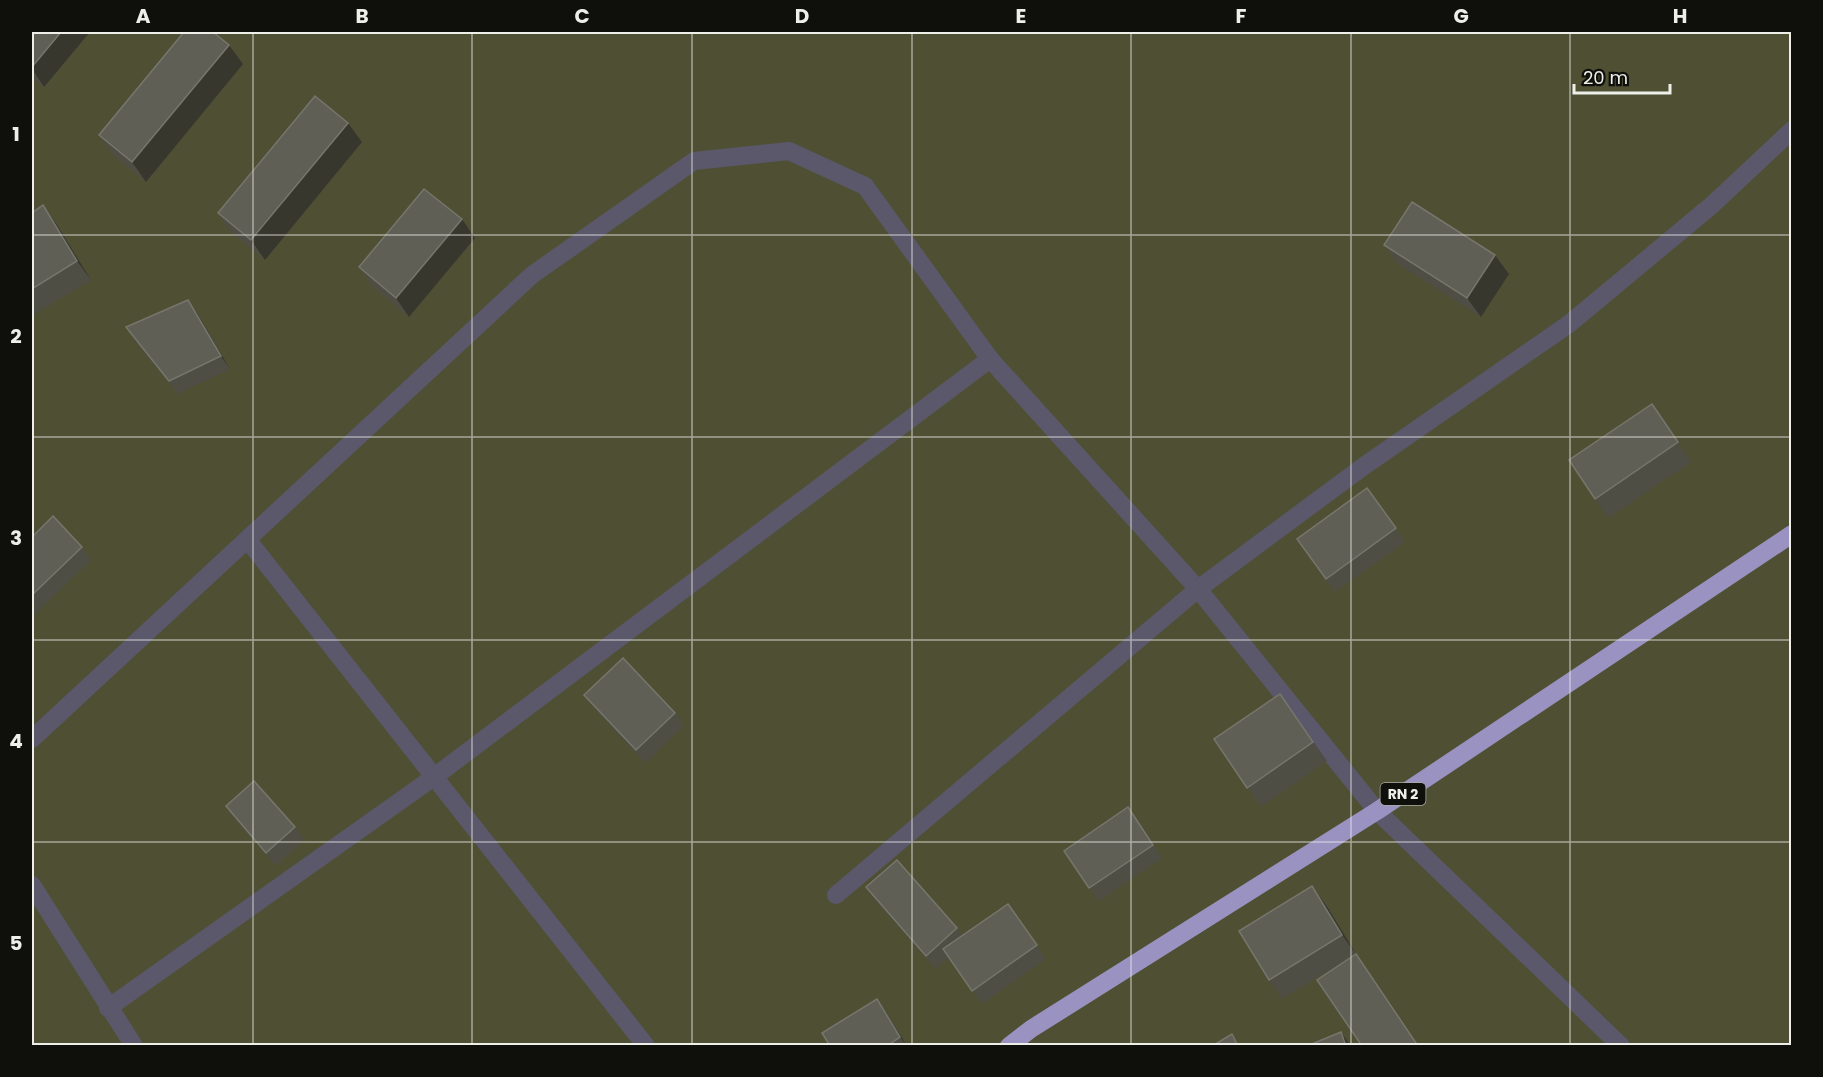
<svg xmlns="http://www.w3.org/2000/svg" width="1823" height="1077" viewBox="0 0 1823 1077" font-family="Poppins,sans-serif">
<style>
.green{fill:#4f5033}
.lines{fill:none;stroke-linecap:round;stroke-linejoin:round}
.minor{stroke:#5b586c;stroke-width:18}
.trunk{stroke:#9a92c0;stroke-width:18}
.wall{fill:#4e4e44}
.shaded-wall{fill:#37372e}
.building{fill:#5f5f56;stroke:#76766d;stroke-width:1.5}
.grid{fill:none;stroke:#eeefe9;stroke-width:1.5;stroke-opacity:0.55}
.labels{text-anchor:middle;stroke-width:4.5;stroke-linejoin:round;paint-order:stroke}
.shield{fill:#0f0f0b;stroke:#abaca6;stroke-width:1.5}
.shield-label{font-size:14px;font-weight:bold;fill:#eeefe9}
.neatline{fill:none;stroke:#eeefe9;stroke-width:2}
.grid-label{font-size:20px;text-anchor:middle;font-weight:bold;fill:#eeefe9}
</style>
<rect width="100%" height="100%" fill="#26271e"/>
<!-- green -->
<rect class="green" x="32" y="32" width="1759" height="1013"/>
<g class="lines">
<!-- minor -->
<g class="minor">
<polyline points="247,539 646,1046"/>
<polyline points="32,739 532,275 694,161 789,151 865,186 990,359 1198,589 1377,811 1621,1046"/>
<polyline points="32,885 134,1046"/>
<polyline points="836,895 1198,589 1364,466 1569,324 1712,205 1792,130"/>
<polyline points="108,1008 434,777 990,359"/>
</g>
<!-- trunk -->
<polyline class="trunk" points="1009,1046 1031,1029 1377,811 1792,534"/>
</g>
<!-- wall -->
<g class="wall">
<polygon points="32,32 90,32 44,87 32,77"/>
<polygon points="243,64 146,182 112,154 99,135"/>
<polygon points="362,142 265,260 231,232 218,213"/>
<polygon points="32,213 57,225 91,280 32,316"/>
<polygon points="475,238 409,317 372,286 359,267"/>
<polygon points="1384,245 1509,274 1481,317 1398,264"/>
<polygon points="197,313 230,369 178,394 135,341 126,327"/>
<polygon points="1652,404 1691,462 1608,518 1569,460"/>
<polygon points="1367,488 1405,542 1335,592 1297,539"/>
<polygon points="32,537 82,547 91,560 32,617"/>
<polygon points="1280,694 1327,761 1261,807 1214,739"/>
<polygon points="584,695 675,713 684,726 645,763 594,708"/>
<polygon points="226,806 295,827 304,840 276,866 235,819"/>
<polygon points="1128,807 1162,858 1099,901 1064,851"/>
<polygon points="866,887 957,928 963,936 1008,904 1046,959 982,1004 949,957 936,969 875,900"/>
<polygon points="1326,905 1356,954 1282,999 1269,980"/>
<polygon points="877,999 907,1046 830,1046"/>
</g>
<!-- shaded-wall -->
<g class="shaded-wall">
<polygon points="61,32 90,32 44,87 32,69 32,67"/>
<polygon points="229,45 243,64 146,182 132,162"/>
<polygon points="348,123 362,142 265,260 251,240"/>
<polygon points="43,205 57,225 91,280 77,261"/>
<polygon points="462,219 475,238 409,317 396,298"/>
<polygon points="1495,255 1509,274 1481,317 1467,298"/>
<polygon points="188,300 197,313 230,369 221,356"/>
<polygon points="1312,886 1326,905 1356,954 1342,935"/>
<polygon points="877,999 886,1012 907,1046 900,1037"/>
<polygon points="1341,1032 1350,1045 1346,1046"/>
</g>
<!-- building -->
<g class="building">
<polygon points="32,32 61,32 32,67"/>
<polygon points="184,32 213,32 229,45 132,162 99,135"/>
<polygon points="315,96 348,123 251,240 218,213"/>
<polygon points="424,189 462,219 396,298 359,267"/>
<polygon points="1412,202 1495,255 1467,298 1384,245"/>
<polygon points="43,205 77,261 32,289 32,213"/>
<polygon points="188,300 221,356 169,381 126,327"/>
<polygon points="1652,404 1678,442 1595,499 1569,460"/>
<polygon points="1367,488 1396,528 1326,579 1297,539"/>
<polygon points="53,516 82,547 32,595 32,537"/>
<polygon points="623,658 675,713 636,750 584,695"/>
<polygon points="1280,694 1313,742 1247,788 1214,739"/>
<polygon points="254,781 295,827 266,853 226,806"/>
<polygon points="1128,807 1153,845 1089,888 1064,851"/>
<polygon points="897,860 957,928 926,956 866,887"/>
<polygon points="1312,886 1342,935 1269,980 1239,931"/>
<polygon points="1008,904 1037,945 972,991 943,949"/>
<polygon points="1356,954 1418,1046 1362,1046 1317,980"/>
<polygon points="877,999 900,1037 887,1046 830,1046 822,1033"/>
<polygon points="1341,1032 1346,1046 1307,1046"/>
<polygon points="1232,1034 1238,1046 1212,1046"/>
</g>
<!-- grid -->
<path class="grid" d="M253,32v1014M472,32v1014M692,32v1014M912,32v1014M1131,32v1014M1351,32v1014M1570,32v1014M32,235h1760M32,437h1760M32,640h1760M32,842h1760"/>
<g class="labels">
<!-- shield labels -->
<rect class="shield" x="1380.5" y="783" width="45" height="22" rx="4.5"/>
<g class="shield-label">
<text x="1403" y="799">RN 2</text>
</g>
</g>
<!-- border -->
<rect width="1823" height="1077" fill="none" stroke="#0f0f0b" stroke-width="66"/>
<!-- scale -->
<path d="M1574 84v9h96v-9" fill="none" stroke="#eeefe9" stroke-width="3"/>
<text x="1583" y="84" font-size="18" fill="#eeefe9" stroke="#0f0f0b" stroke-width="4.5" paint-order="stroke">20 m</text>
<rect x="33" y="33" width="1757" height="1011" class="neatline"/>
<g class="grid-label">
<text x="143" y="23">A</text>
<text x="362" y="23">B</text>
<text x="582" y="23">C</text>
<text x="802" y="23">D</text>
<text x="1021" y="23">E</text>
<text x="1241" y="23">F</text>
<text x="1461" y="23">G</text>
<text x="1680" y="23">H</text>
<text x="16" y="141">1</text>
<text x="16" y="343">2</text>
<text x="16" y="545">3</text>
<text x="16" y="748">4</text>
<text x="16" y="950">5</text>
</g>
</svg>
